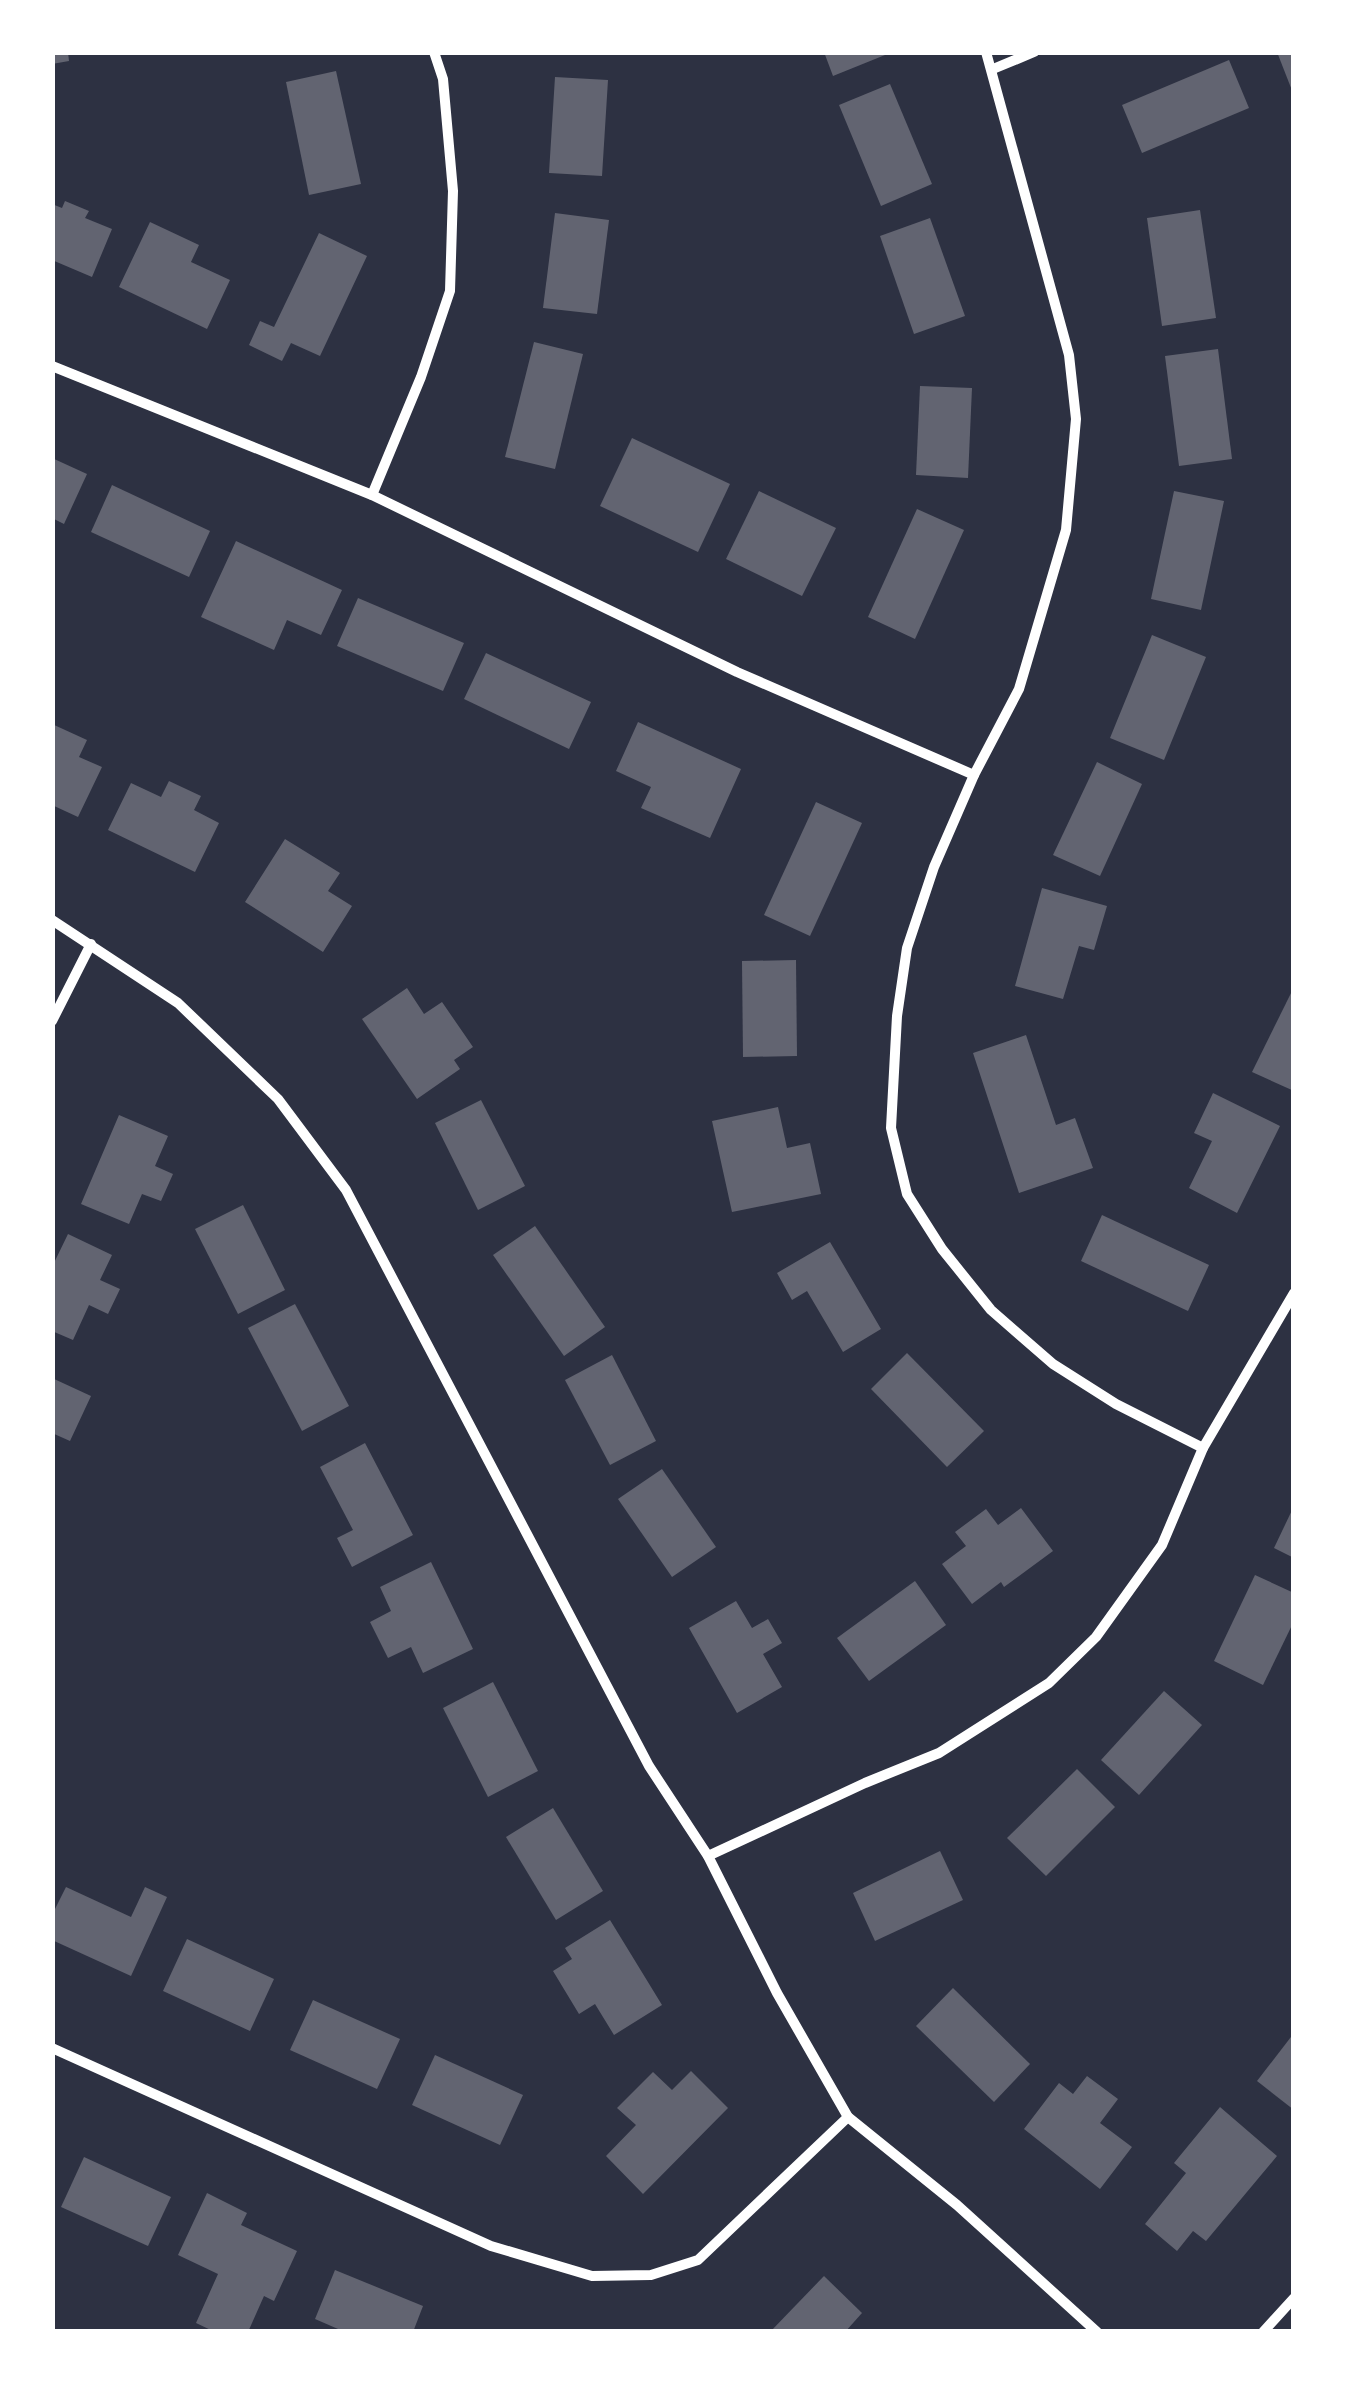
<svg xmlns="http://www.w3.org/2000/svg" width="1346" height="2384" viewBox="0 0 1346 2384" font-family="Literata,serif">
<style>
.building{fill:#626471}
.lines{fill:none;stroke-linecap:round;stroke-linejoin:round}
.minor{stroke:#fff;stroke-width:10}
</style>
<rect width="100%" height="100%" fill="#2d3142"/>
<!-- building -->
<g class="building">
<polygon points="52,52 68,52 69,61 52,64"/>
<polygon points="824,52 890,52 890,53 833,76"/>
<polygon points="1277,52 1294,52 1294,93 1293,93"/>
<polygon points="1229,60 1249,108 1142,153 1122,105"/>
<polygon points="336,71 361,184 309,195 286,82"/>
<polygon points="555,77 608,80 602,176 549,173"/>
<polygon points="890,84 932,184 881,206 839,105"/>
<polygon points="65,201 89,211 85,218 112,229 92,277 52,260 52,204 62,208"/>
<polygon points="1200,210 1216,318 1162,326 1147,218"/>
<polygon points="555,213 609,220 597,314 543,308"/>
<polygon points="930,218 965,316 914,334 880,236"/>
<polygon points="150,222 199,245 191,262 230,280 207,329 119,287"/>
<polygon points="319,233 367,256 320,356 291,343 282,361 249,345 260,321 274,327"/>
<polygon points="534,342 583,354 555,469 505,457"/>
<polygon points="1218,349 1232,459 1179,466 1165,356"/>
<polygon points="920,386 972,388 968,478 916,475"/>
<polygon points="632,438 730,484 698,552 600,506"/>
<polygon points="52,458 87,474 64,524 52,518"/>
<polygon points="112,485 210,531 189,577 91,532"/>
<polygon points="759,491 836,528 802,596 726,559"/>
<polygon points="1174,491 1224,501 1201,610 1151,599"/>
<polygon points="917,509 964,530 915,639 868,617"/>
<polygon points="236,541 342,590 321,635 287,620 274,650 201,617"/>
<polygon points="358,598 464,643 443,691 337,646"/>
<polygon points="1152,635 1206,657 1164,760 1110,738"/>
<polygon points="486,653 591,702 569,749 464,699"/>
<polygon points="638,722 741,769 710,838 641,808 651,787 616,771"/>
<polygon points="52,724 87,740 79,757 102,767 78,817 52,805"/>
<polygon points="1097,762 1142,784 1100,876 1053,855"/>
<polygon points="169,781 201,796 194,810 219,823 195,872 108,830 131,783 161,797"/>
<polygon points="816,802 862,823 810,936 764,915"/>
<polygon points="285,839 340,873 328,891 352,906 323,952 245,902"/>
<polygon points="1042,888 1107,906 1094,950 1079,946 1063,999 1015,986"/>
<polygon points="796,960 797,1056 743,1057 742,961"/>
<polygon points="1294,987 1294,1091 1252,1072"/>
<polygon points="407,988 424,1014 442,1002 473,1047 454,1060 460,1069 417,1099 362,1019"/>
<polygon points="1026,1035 1056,1125 1075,1118 1093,1168 1019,1193 973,1053"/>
<polygon points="1213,1093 1280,1126 1237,1213 1189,1188 1212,1141 1194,1133"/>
<polygon points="481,1100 525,1186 478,1210 435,1123"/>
<polygon points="778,1107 787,1148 810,1143 821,1194 732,1212 712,1121"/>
<polygon points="119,1115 168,1136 155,1166 173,1174 161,1201 142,1194 129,1224 81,1204"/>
<polygon points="243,1205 285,1290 238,1314 195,1229"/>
<polygon points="1102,1215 1209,1265 1188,1311 1081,1261"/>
<polygon points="535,1226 605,1327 564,1356 493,1255"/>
<polygon points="68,1234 112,1255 100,1280 120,1289 108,1314 89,1305 73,1340 52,1331 52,1267"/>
<polygon points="830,1242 881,1329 843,1352 807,1291 792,1300 777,1273"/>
<polygon points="295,1304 349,1406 302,1431 248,1328"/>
<polygon points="907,1353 984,1431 947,1467 871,1389"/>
<polygon points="612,1355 656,1441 610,1465 565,1380"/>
<polygon points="52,1378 91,1396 70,1441 52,1433"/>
<polygon points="365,1443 413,1535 352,1567 337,1538 353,1530 320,1467"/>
<polygon points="662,1469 716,1547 672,1577 618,1499"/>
<polygon points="1294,1506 1294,1558 1274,1548"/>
<polygon points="1021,1508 1053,1551 1004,1587 1001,1582 972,1604 942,1564 966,1546 955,1532 986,1509 998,1525"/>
<polygon points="431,1562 473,1649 423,1673 411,1647 388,1658 370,1622 391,1611 380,1587"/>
<polygon points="1255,1575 1294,1593 1294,1621 1263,1685 1214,1661"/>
<polygon points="915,1581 946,1625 869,1681 837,1638"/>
<polygon points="736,1601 752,1628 768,1619 782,1643 763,1654 782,1687 737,1713 689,1628"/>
<polygon points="493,1682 538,1771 488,1797 443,1708"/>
<polygon points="1164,1691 1202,1725 1139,1795 1101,1760"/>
<polygon points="1077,1769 1115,1807 1046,1876 1007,1838"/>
<polygon points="553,1808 603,1891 556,1920 506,1837"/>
<polygon points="940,1851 963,1900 875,1941 853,1893"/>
<polygon points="66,1887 131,1917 145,1887 167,1897 131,1976 52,1940 52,1915"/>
<polygon points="610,1920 662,2005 614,2035 595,2004 579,2014 553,1971 572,1959 565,1948"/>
<polygon points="187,1939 274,1979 250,2031 163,1991"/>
<polygon points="953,1988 1030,2064 994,2102 916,2026"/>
<polygon points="313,2000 400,2039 377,2089 290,2050"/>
<polygon points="1294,2033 1294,2110 1257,2081"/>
<polygon points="435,2055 523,2095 500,2145 412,2105"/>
<polygon points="691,2071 728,2108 643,2194 606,2156 636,2125 617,2108 653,2072 672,2090"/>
<polygon points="1087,2076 1118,2099 1100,2123 1132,2147 1100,2189 1024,2129 1059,2083 1073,2094"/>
<polygon points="1220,2107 1277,2156 1206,2241 1193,2231 1177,2251 1145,2224 1186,2173 1174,2163"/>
<polygon points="84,2157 171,2197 148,2246 61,2207"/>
<polygon points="207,2193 247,2213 241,2225 297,2251 274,2301 264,2296 248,2332 215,2332 196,2323 218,2274 178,2255"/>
<polygon points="335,2270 423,2306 413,2332 345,2332 315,2319"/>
<polygon points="824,2276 862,2313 845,2332 770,2332"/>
</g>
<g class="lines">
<!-- minor -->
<g class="minor">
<polyline points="986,52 1069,355 1076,419 1066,530 1019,689 974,775 934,867 907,948 897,1016 891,1128 907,1194 942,1249 991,1310 1053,1364 1116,1404 1203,1448"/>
<polyline points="993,69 1034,52"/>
<polyline points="52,366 372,495 737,672 974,775"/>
<polyline points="372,495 421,377 450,291 453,191 443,79 434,52"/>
<polyline points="52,920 178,1003 278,1099 346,1190 649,1766 708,1856 777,1993 848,2117 957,2205 1097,2332"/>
<polyline points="52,1021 91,944"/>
<polyline points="708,1856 865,1783 939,1753 1049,1683 1096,1637 1162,1545 1203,1448 1294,1293"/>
<polyline points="52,2048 491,2246 592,2276 651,2275 698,2260 848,2117"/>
<polyline points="1263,2332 1294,2298"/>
</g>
</g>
<!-- border -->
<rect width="1346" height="2384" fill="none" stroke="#ffffff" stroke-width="110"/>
</svg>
